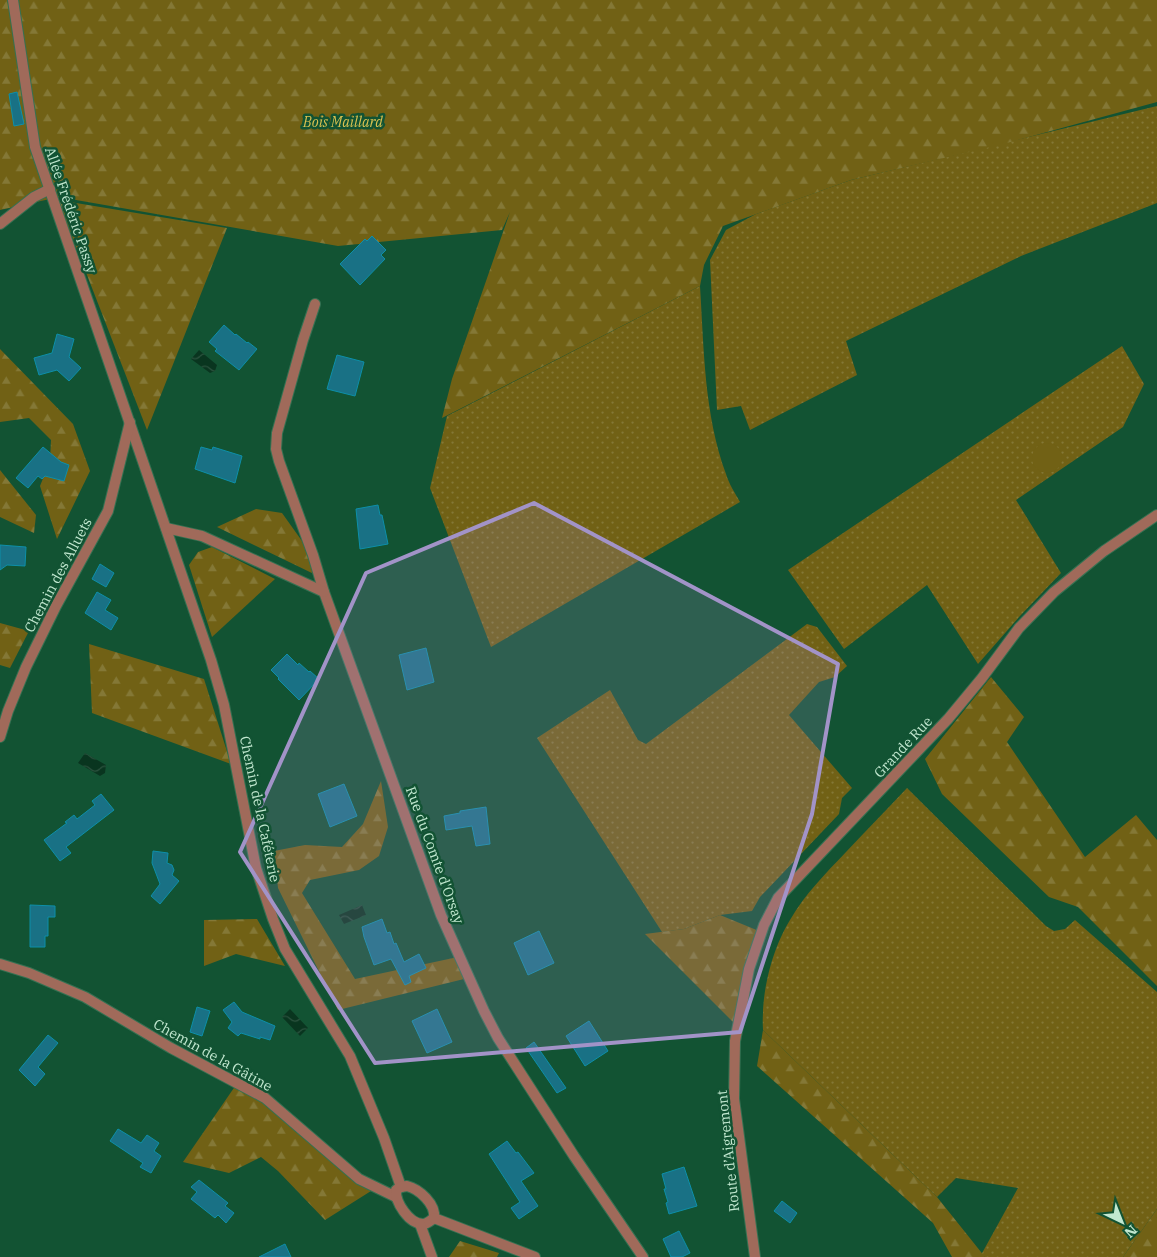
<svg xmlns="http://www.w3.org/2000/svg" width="1157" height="1257" viewBox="0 0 1157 1257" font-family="'IBM Plex Serif',serif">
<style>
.grass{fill:url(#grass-dots)}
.forest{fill:url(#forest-firs)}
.pitch{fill:#716115}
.water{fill:url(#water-waves)}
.building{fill:#197185;stroke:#0d8fa9}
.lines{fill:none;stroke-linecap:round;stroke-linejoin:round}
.minor-casing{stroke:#357152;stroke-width:12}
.tertiary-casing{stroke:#357152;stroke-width:12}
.minor{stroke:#a06a5a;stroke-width:10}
.tertiary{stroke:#a06a5a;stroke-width:10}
.marked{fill:#a293c8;fill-opacity:0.2;stroke:#a293c8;stroke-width:4;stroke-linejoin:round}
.labels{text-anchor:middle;stroke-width:5;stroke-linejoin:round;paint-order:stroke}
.park-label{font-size:14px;font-style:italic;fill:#dbc251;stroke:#125333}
.street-label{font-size:14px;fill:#c2e8d0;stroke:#125333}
</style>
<defs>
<pattern id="grass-dots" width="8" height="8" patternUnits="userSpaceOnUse" patternTransform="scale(1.25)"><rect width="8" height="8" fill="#716115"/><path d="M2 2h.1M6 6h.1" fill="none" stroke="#847836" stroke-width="1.8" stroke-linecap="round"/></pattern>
<pattern id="forest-firs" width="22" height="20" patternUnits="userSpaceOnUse" patternTransform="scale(1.25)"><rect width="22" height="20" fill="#716115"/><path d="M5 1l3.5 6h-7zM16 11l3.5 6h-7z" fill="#847836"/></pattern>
<pattern id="water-waves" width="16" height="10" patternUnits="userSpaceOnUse" patternTransform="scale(1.25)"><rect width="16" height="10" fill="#09351f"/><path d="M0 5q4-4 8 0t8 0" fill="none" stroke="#2b523e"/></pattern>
</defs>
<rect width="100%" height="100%" fill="#125333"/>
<!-- grass -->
<g class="grass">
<polygon points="1157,106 1157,203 1021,256 846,341 857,375 750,430 741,406 717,410 710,260 726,230 756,214 851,180"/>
<path d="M700,286c4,63 4,128 26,188 3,10 9,19 14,28l-249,145 -61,-159 17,-72z"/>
<polygon points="1122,346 1144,384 1123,427 1016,500 1061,573 1019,617 978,664 927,585 844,649 788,570"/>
<polygon points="807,624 817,627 847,666 835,677 819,682 789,715 852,788 842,798 839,814 760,897 752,911 720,915 684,929 662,932 537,738 610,690 638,740 646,744"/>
<path d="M907,788l139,138 8,5 11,-2 10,-9 82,72v217l-34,48h-138l-4,-2 37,-67 -62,-10 -19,19 -174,-167c-2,-36 8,-79 27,-110 15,-26 36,-47 56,-68 20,-21 41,-43 61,-64z"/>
</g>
<!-- forest -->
<g class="forest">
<polygon points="0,0 1157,0 1157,102 1003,144 851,180 723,226 704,265 700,286 442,418 452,379 510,212 502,230 338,246 59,197 0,210"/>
<polygon points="58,200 227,228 147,430"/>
<polygon points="0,349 73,424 90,471 57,539 40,486 50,461 51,440 29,418 0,422"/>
<polygon points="0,470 36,515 34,533 0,517"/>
<polygon points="256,509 282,513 302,541 316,575 217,527"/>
<polygon points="212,547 275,579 212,637 189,565 198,552"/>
<polygon points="0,623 29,631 10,668 0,665"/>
<polygon points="89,644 204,679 231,764 92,713"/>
<polygon points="991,677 1024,717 1007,742 1085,857 1136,815 1157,840 1157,986 1078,907 1049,897 942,794 925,759"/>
<polygon points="381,781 388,827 379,856 359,870 310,880 302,893 355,979 458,957 464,979 338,1010 278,888 274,851 305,845 342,847 363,824"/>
<polygon points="720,915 759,931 735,1024 645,934 684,929"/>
<polygon points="257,919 285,966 236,954 204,966 204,920"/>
<polygon points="763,1030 937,1197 985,1257 952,1257 933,1223 757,1066"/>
<polygon points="238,1082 371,1191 325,1220 278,1171 261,1157 229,1173 183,1162"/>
<polygon points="1157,1209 1157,1257 1123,1257"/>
<polygon points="460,1241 499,1253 497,1257 449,1257"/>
</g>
<!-- pitch -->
<circle class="pitch" cx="1047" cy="458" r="15"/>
<!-- water -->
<g class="water">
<polygon points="199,350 217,365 215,371 210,373 191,359"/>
<polygon points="85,753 106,765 105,773 100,776 78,763"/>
<polygon points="362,905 366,915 344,924 339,915"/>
<polygon points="290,1009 308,1028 300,1036 282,1017"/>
</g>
<!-- building -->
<g class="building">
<polygon points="17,92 24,124 14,126 9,94"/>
<polygon points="372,236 386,250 381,255 385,259 360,285 340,264 365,239 367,241"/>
<polygon points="224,325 235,335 236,334 247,343 248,342 257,349 239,370 215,351 217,349 209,342"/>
<polygon points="57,334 74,339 69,357 81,368 69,381 57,370 39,375 34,358 52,353"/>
<polygon points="337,355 364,362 355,396 327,389"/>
<polygon points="43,447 61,462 69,465 64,481 45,476 42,479 38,476 28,488 16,478"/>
<polygon points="201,447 212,450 213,447 242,456 235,483 195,469"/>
<polygon points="378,505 380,515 382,515 388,544 360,549 356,509"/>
<polygon points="0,545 26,547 25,566 7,565 0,570"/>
<polygon points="100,564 114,573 106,587 92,579"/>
<polygon points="97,592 111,600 105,610 118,618 111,630 85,613"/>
<polygon points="426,648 434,682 407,690 399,655"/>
<polygon points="287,654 298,665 299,663 309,672 310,671 319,679 299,700 278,679 279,678 271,670"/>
<polygon points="344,784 357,816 330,827 318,794"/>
<polygon points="101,794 114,810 66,847 71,853 60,861 44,840 67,823 65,822 74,815 77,819 95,805 92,801"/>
<polygon points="486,807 490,844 476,846 472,826 446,830 444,816 460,813 460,811"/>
<polygon points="153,851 168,853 167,863 172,865 174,870 172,875 179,881 160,904 151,896 160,884 152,863"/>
<polygon points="30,905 55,906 55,917 48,917 48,936 45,936 45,947 30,947"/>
<polygon points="382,919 387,933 390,932 394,944 396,943 404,962 419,954 426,968 409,976 411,982 405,985 391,959 374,965 364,937 362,927"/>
<polygon points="539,931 554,963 528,975 514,943"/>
<polygon points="234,1002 242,1012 275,1026 270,1040 260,1037 260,1039 241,1033 238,1036 228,1028 232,1022 223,1010"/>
<polygon points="197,1007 210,1011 202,1036 190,1032"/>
<polygon points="437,1009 452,1042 427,1053 412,1021"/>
<polygon points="589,1021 608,1051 585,1066 566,1036"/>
<polygon points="48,1035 58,1043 38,1067 45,1074 35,1086 19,1070"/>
<polygon points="534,1042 566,1088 557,1093 526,1048"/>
<polygon points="118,1129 141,1143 147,1135 159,1143 154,1151 161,1156 151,1173 140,1167 143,1163 110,1141"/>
<polygon points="507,1141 516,1153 518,1152 534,1173 521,1181 538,1206 519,1219 511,1208 520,1202 489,1154"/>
<polygon points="684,1167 697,1206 669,1214 666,1203 668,1202 664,1189 666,1189 662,1174"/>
<polygon points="199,1180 228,1203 225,1206 234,1213 226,1223 218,1215 215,1218 191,1199 197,1192 191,1187"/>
<polygon points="782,1201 797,1213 790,1223 774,1211"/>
<polygon points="679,1231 690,1253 682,1257 671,1257 663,1239"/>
<polygon points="285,1244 291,1257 259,1257"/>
</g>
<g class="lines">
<!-- minor casing -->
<g class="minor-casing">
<g id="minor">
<polyline points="13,0 35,147 211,660 224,705 256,868 273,919 285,949 350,1056 384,1138 401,1187"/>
<polyline points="0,224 34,197 50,189"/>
<polyline points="315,304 303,340 277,433 276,449 279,461 313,555 324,592 441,915 484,1011 498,1038 574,1156 643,1257"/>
<polyline points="166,528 202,536 324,592"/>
<polyline points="0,737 8,711 26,667 56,606 108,511 130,422"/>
<polyline points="0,964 29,973 85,997 171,1048 265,1098 359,1179 396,1197"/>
<path d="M407,1186c12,3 29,18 27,32 -4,3 -7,6 -11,6 -14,0 -28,-22 -27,-34l5,-3z"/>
<polyline points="434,1218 535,1257"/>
<polyline points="420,1224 432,1257"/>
</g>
</g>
<!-- tertiary casing -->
<g class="tertiary-casing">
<polyline id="tertiary" points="755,1257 734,1099 735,1041 749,969 764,925 778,898 948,719 982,678 1019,628 1054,592 1104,551 1157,515"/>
</g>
<!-- minor -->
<use href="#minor" class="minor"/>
<!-- tertiary -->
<use href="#tertiary" class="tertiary"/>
</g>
<!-- marked area -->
<path class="marked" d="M534,503l304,161 -26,150 -72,218 -365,31 -135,-211 126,-279z"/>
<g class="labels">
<!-- park labels -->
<g class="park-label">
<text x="343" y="127">Bois Maillard</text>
</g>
<!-- street labels -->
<g class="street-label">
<text transform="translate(71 210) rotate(71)" y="5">Allée Frédéric Passy</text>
<text transform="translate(58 575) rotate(-62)" y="5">Chemin des Alluets</text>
<text transform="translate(903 747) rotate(-47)" y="5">Grande Rue</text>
<text transform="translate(260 809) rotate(78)" y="5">Chemin de la Caféterie</text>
<text transform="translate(435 855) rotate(70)" y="5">Rue du Comte d'Orsay</text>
<text transform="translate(213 1055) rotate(29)" y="5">Chemin de la Gâtine</text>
<text transform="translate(728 1151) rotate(-96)" y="5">Route d’Aigremont</text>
</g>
</g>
<!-- north arrow -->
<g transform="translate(1122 1222) rotate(137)" stroke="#125333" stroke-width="4" paint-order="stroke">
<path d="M0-4L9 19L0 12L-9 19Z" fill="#c2e8d0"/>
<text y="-8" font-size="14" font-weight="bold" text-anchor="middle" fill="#c2e8d0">N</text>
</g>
</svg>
